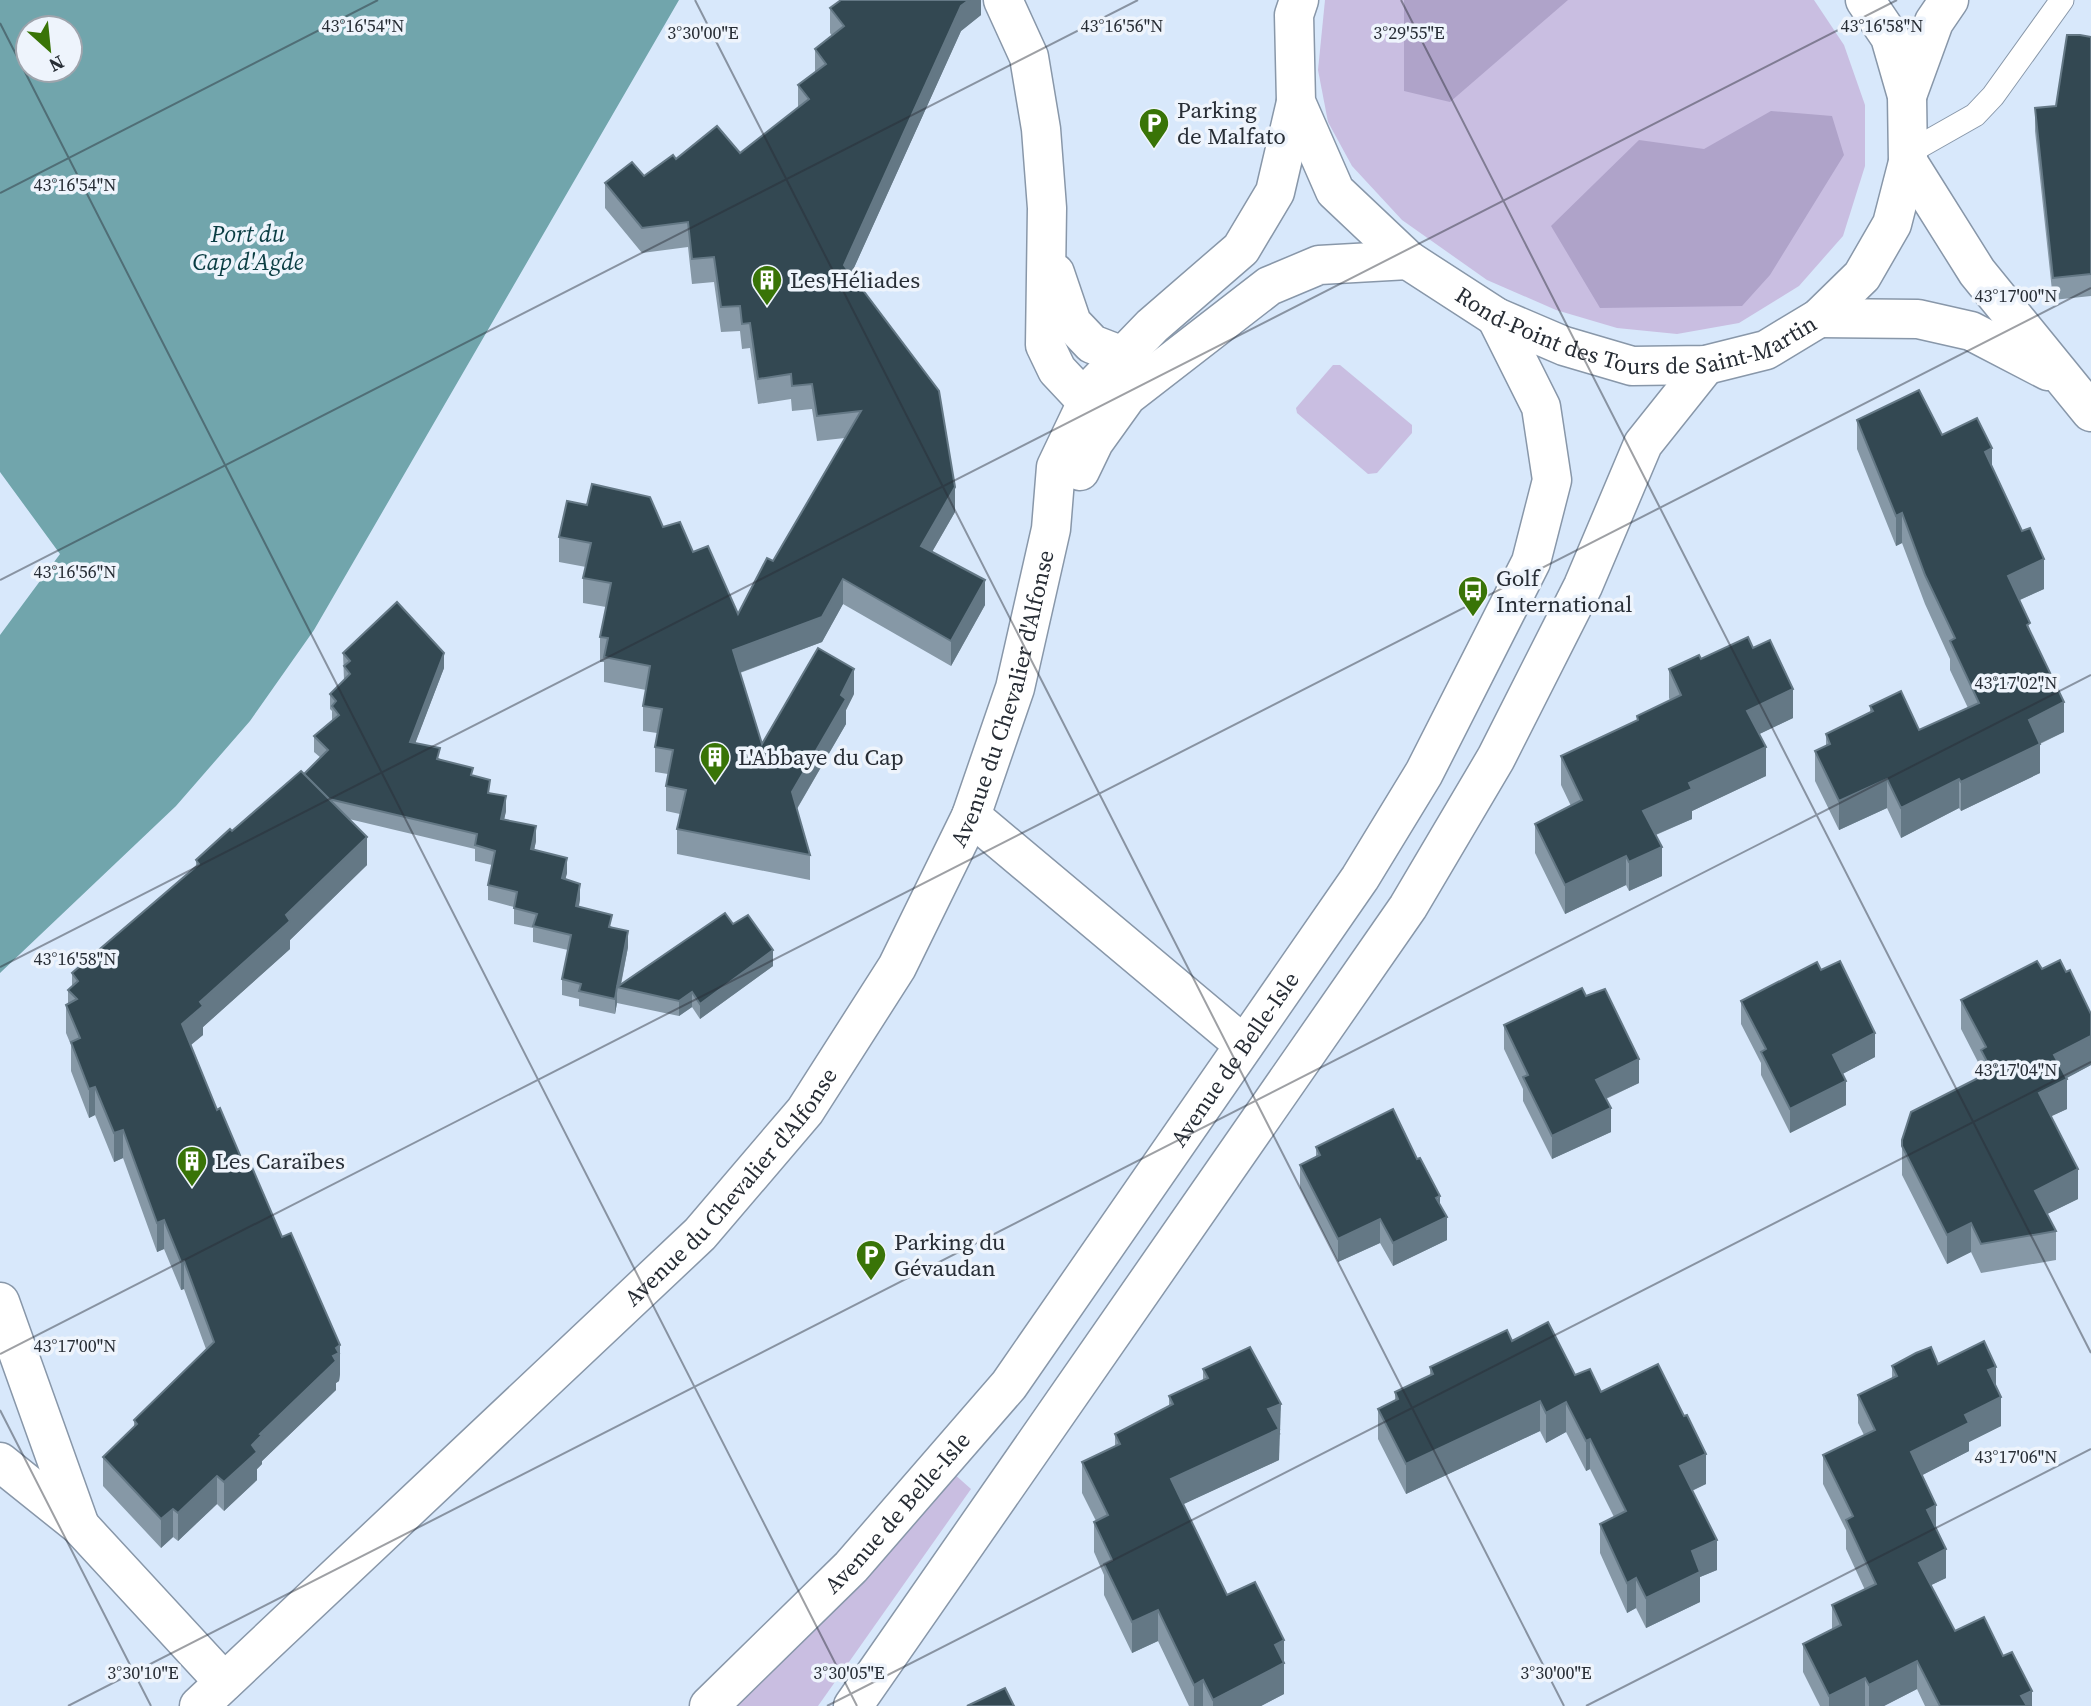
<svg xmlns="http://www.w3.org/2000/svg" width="2091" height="1706" viewBox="0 0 2091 1706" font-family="'Source Serif 4',serif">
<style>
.green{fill:#c9bee1}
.forest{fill:#afa3c9}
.water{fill:#71a5ac;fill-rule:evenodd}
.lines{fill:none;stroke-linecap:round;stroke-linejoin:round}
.lane-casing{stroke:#8897a9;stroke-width:25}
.street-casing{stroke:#8897a9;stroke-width:41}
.secondary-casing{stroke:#8897a9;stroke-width:41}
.lane{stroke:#fff;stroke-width:23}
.street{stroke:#fff;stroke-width:38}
.secondary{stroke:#fff;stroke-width:38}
.wall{fill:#8698a6}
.shaded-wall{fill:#647885}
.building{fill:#334852;stroke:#647885;stroke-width:2}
.ticks{fill:none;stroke:#272d35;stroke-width:2;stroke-opacity:0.45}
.labels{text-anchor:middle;stroke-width:7;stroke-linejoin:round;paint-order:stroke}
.poi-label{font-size:23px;fill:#272d35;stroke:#eef4fc;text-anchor:start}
.street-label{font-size:23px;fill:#272d35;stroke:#eef4fc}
.water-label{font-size:24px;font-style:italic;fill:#0a3d43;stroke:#eef4fc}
.ticks-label{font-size:18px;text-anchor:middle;fill:#272d35;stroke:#eef4fc;stroke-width:7;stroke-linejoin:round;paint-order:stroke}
</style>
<rect width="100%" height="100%" fill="#d8e8fb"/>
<!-- green -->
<g class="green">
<polygon points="1325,0 1814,0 1844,45 1865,105 1865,166 1843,236 1799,286 1739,323 1677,334 1617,328 1556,310 1487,280 1402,220 1352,166 1328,122 1318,70"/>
<polygon points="1333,365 1340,365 1412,425 1412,433 1377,473 1368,474 1297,413 1296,408"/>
<polygon points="953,1473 971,1489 818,1706 729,1706"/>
</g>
<!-- forest -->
<g class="forest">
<polygon points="1404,0 1568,0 1450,102 1404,91"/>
<polygon points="1771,111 1832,116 1844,155 1770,275 1742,306 1600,308 1551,226 1639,140 1704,149"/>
</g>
<!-- water -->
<path class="water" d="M0,0h679l-365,630 -64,91 -74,85 -176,167v-338l60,-81 -60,-82zM28,28h42v42h-42z"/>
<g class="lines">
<!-- lane casing -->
<g class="lane-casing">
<polyline id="lane" points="1908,153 1975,115 1993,96 2062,0"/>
</g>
<!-- street casing -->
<g class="street-casing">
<g id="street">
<polyline points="1003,0 1029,57 1041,129 1047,208 1045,345 1057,370 1087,402"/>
<polyline points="1908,162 1977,272 2091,412"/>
<polyline points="1055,273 1072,323 1092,344 1123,356"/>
<polyline points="1819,318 1918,319 1971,331 2048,371"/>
<polyline points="1080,471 1094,442 1127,396 1269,286 1319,265 1408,260"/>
<polyline points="971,816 1244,1045"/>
<polyline points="0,1302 80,1526"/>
<polyline points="0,1462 80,1526 224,1682"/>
<path id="s1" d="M199,1706l501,-472 105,-123 92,-144 74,-151 44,-128 36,-159 5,-62 31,-65 8,-17 57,-59 89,-77 34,-57 21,-90"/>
</g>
</g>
<!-- secondary casing -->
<g class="secondary-casing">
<g id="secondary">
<path id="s2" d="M1299,0l-5,15 2,87 39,89 73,69 88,57 68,29 68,20 74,-1 60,-15 53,-32 43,-42 30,-52 16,-62 -1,-66 -17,-59 -25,-37"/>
<polyline points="1907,96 1934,22 1949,0"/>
<path id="s3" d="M709,1706l142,-139 158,-182 351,-507 64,-105 107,-211 21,-82 -11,-73 -45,-90"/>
<polyline points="853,1706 1408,907 1496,758 1583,586 1643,444 1706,365"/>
</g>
</g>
<!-- lane -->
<use href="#lane" class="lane"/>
<!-- street -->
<use href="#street" class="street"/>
<!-- secondary -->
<use href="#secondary" class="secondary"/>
</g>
<!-- wall -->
<g class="wall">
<polygon points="981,0 981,15 961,31 851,274 955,512 932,552 985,605 951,666 843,604 822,642 740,673 762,744 854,694 846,710 846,724 797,809 810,855 810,880 677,854 677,829 680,814 666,811 666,786 668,774 655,772 655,747 657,733 643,731 643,706 646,690 604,682 604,662 600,662 600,637 606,607 583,603 583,578 586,567 559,562 559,537 663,527 693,552 738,614 773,561 845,438 817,441 812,409 792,411 791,399 758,404 750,348 742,349 740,331 721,332 714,282 692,284 688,247 642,253 605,208 605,183 644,176 676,159 740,153 798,108 798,85 815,72 815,49 832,36 830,33 830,8"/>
<polygon points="2091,37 2091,296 2053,300 2035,131 2035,108 2056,106"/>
<polygon points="1857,420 1942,435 1992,466 2044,589 2020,600 2064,732 2040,744 2040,773 1961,811 1959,808 1901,838 1887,808 1839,830 1815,781 1815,751 1826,746 1826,734 1870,712 1870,706 1919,730 1968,708 1950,670 1950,659 1925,604 1902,543 1896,546 1857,449"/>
<polygon points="1753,648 1793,718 1759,734 1766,776 1692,811 1692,819 1656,835 1662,876 1629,891 1626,885 1565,914 1535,853 1535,824 1571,806 1561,785 1561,756 1637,721 1637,716 1670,700 1669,698 1669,669 1701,659"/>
<polygon points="343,653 444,668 415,743 440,759 473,776 490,793 506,811 504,819 536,841 534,850 567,873 565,879 580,899 579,906 612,927 628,947 621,985 733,924 773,966 700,1019 692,1007 679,1016 617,1003 615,1014 579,1006 579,999 562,995 562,979 568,950 533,942 533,928 514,924 514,907 488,900 488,885 492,865 475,861 475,849 349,819 367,865 290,940 290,949 203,1027 203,1035 191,1045 217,1110 242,1160 340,1374 339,1381 336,1383 336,1390 262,1461 262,1464 257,1469 257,1480 224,1511 217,1504 178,1541 173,1537 161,1548 103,1486 103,1457 134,1428 134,1420 206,1349 184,1289 181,1290 164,1249 157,1252 123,1158 114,1162 95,1115 89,1118 71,1071 71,1045 66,1033 66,1005 68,1004 68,990 72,986 72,973 196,867 196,860 304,774 321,758 314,752 314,736 332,721 332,711 330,709 330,694 344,680"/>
<polygon points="1821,970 1875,1057 1842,1074 1846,1105 1790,1133 1761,1075 1761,1063 1741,1024 1741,1001"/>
<polygon points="1586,996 1639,1083 1606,1099 1611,1132 1552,1159 1523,1101 1523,1089 1504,1049 1504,1025"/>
<polygon points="1961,1000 2091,1065 2066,1078 2067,1109 2051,1116 2078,1199 2047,1214 2056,1231 2056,1260 1981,1273 1971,1252 1947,1264 1902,1175 1902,1140 1981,1076 1981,1068 1961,1029"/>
<polygon points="1316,1147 1440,1204 1447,1240 1393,1266 1380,1243 1338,1262 1300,1188 1300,1165 1316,1157"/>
<polygon points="1512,1341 1575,1375 1601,1392 1706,1484 1692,1491 1717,1570 1700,1577 1700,1602 1646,1628 1636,1608 1627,1613 1600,1553 1600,1524 1614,1517 1590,1469 1586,1471 1566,1432 1546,1443 1540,1431 1406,1494 1378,1439 1378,1409 1395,1401 1395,1392 1430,1376 1430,1367"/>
<polygon points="1938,1364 1996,1388 2001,1426 1969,1442 1969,1451 1922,1475 1936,1528 1946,1578 1931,1585 1955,1631 2003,1656 2032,1706 1925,1706 1917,1689 1884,1706 1820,1706 1803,1672 1803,1644 1832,1629 1832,1605 1865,1590 1846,1549 1846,1530 1823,1484 1823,1455 1864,1435 1858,1423 1858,1395 1892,1378 1892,1366"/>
<polygon points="1203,1369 1281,1434 1279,1435 1279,1460 1183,1504 1227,1595 1284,1640 1284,1694 1261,1706 1189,1706 1158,1641 1132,1653 1104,1595 1104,1575 1094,1552 1094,1522 1096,1521 1082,1493 1082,1462 1115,1446 1115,1434 1169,1406 1169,1396 1203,1380"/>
</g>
<!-- shaded-wall -->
<g class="shaded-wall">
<polygon points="969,0 981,0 981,15 961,31 844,290 844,265 961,6"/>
<polygon points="1992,448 1992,477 1985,452"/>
<polygon points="955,487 955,512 921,571 921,546"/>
<polygon points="1902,513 1902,543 1896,546 1896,516"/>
<polygon points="2044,559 2044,589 2008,605 2008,576"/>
<polygon points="843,579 843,604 822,642 733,675 733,650"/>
<polygon points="985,580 985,605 951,666 951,641"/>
<polygon points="444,653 444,668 410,757 410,742"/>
<polygon points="854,669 854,694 846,710 846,724 792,817 792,792"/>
<polygon points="1793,689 1793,718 1747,740 1747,711"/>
<polygon points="2064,702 2064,732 2034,746 2040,744 2040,773 1961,811 1961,782 2029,720"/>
<polygon points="1766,747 1766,776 1692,811 1692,819 1643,840 1643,811 1689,783"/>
<polygon points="1887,779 1887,808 1839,830 1839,801"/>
<polygon points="1959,779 1959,808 1901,838 1901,808"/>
<polygon points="506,796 506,811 501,834 501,819"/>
<polygon points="536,826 536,841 531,864 531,849"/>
<polygon points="367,837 367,865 290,940 290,949 203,1027 203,1035 182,1052 182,1024 200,1002 286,915"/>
<polygon points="1662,847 1662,876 1629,891 1629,862"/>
<polygon points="1626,856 1626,885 1565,914 1565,885"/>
<polygon points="567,858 567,873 562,893 562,878"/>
<polygon points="580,884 580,899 576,921 576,906"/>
<polygon points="628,931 628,947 620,988 617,988"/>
<polygon points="773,950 773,966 700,1019 700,1004"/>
<polygon points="617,987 617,1003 615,1014 615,999"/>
<polygon points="692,992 692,1007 679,1016 679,1001"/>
<polygon points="1875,1033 1875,1057 1833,1079 1833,1055"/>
<polygon points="2091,1036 2091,1065 2054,1085 2054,1055"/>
<polygon points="1639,1059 1639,1083 1596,1103 1596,1080"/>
<polygon points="2067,1079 2067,1109 2039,1122 2039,1093"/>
<polygon points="1846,1081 1846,1105 1790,1133 1790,1109"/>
<polygon points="95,1087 95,1115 89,1118 89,1089"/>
<polygon points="1611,1108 1611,1132 1552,1159 1552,1136"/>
<polygon points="123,1130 123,1158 114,1162 114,1133"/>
<polygon points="2078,1169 2078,1199 2035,1220 2035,1191"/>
<polygon points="1440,1196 1440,1219 1447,1217 1447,1240 1393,1266 1393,1243"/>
<polygon points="1380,1219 1380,1243 1338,1262 1338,1239"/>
<polygon points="164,1220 164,1249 157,1252 157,1223"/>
<polygon points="1971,1223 1971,1252 1947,1264 1947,1235"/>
<polygon points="184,1261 184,1289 181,1290 181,1262"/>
<polygon points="340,1345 340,1374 339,1381 336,1383 336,1390 262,1461 262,1464 257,1469 257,1480 224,1511 224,1482 260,1434 336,1348"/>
<polygon points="1996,1367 1996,1395 1988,1370"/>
<polygon points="2001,1397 2001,1426 1969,1442 1969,1451 1911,1481 1911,1452 1965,1415"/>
<polygon points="1540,1401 1540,1431 1406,1494 1406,1464"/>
<polygon points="1566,1402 1566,1432 1546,1443 1546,1413"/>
<polygon points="1281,1404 1279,1460 1171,1510 1171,1479 1268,1409"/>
<polygon points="1590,1439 1590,1469 1586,1471 1586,1441"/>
<polygon points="1706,1454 1706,1484 1680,1496 1680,1466"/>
<polygon points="217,1476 217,1504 178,1541 178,1513"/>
<polygon points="1936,1505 1936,1534 1927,1510"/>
<polygon points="173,1509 173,1537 161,1548 161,1519"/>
<polygon points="1717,1540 1717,1570 1700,1577 1700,1602 1646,1628 1646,1598 1692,1551"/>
<polygon points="1946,1549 1946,1578 1919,1591 1919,1563"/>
<polygon points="1636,1578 1636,1608 1627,1613 1627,1583"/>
<polygon points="1158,1610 1158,1641 1132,1653 1132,1622"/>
<polygon points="1284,1640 1284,1694 1261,1706 1213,1706 1213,1700 1275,1645"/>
<polygon points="1917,1661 1917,1689 1884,1706 1869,1706 1869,1685"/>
<polygon points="1865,1678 1865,1706 1829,1706 1829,1696"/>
<polygon points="1203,1680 1203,1706 1194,1706 1194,1685"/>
<polygon points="2032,1691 2032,1706 2021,1706 2021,1696"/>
</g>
<!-- building -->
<g class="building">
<polygon points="841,0 969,0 961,6 844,265 939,391 955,487 921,546 985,580 951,641 843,579 822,617 733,650 762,744 818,648 854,669 841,695 846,699 792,792 810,855 677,829 686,790 666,786 673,750 655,747 662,709 643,706 650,666 604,657 608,638 600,637 611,583 583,578 591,543 559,537 567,501 587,505 592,484 650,497 663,527 680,522 693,552 708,546 738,614 767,558 773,561 861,411 817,416 812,384 792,386 791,374 758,379 750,323 742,324 740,306 721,307 714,257 692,259 688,222 642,228 605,183 632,162 644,176 673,155 676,159 717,126 740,153 809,99 798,85 826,64 815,49 844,26 830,8"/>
<polygon points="2067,35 2080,35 2091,37 2091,274 2053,278 2035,108 2056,106"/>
<polygon points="1919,390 1942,435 1977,418 1992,448 1985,452 2022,531 2030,528 2044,559 2008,576 2030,623 2027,625 2064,702 2029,720 2040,744 1961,782 1959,779 1901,808 1887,779 1839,801 1815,751 1830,744 1826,734 1873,711 1870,706 1901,691 1919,730 1979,703 1950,641 1955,638 1925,575 1902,513 1896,516 1857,420"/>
<polygon points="397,602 444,653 410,742 440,748 437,759 473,768 471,775 490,780 488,793 506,796 501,819 536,826 531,849 567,858 562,878 580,884 576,906 612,915 609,927 628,931 617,987 725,913 733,924 748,915 773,950 700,1004 692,992 679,1001 617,987 615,999 579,991 581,984 562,979 571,935 533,926 537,914 514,908 517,892 488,885 495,851 475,845 477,834 329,799 304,774 328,750 314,736 339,715 332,706 336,701 330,694 350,674 344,666 350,661 343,653"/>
<polygon points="1748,637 1753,648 1770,640 1793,689 1747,711 1766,747 1689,783 1692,789 1643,811 1662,847 1629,862 1626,856 1565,885 1535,824 1582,800 1561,756 1638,720 1637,716 1681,695 1669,669 1699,655 1701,659"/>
<polygon points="301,771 367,837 286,915 290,921 200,1002 203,1006 182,1024 217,1110 220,1108 242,1160 248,1158 282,1237 291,1233 340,1345 336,1348 339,1353 333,1356 336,1361 260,1434 262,1435 252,1445 257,1452 224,1482 217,1476 178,1513 173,1509 161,1519 103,1457 137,1424 134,1420 214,1342 184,1261 181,1262 164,1220 157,1223 123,1130 114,1133 95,1087 89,1089 71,1042 80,1038 66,1005 77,999 68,990 78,981 72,973 199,864 196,860 230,829 232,831"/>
<polygon points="2060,960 2066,972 2070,970 2091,1014 2091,1036 2054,1055 2067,1079 2039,1093 2078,1169 2035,1191 2056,1231 1981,1244 1971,1223 1947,1235 1902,1146 1902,1140 1911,1112 1992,1071 1981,1050 1986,1047 1961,1000 2037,961 2042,969"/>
<polygon points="1840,961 1875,1033 1833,1055 1846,1081 1790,1109 1761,1052 1766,1049 1741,1001 1817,962 1821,970"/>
<polygon points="1582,988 1586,996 1605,989 1639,1059 1596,1080 1611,1108 1552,1136 1523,1077 1528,1075 1504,1025"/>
<polygon points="1393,1109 1417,1159 1420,1158 1440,1196 1436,1198 1447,1217 1393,1243 1380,1219 1338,1239 1300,1165 1320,1155 1316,1147"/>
<polygon points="1548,1322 1575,1375 1590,1369 1601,1392 1658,1364 1684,1416 1687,1415 1706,1454 1680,1466 1717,1540 1692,1551 1700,1572 1646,1598 1636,1578 1627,1583 1600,1524 1626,1511 1590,1439 1586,1441 1566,1402 1546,1413 1540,1401 1406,1464 1378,1409 1398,1399 1395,1392 1433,1374 1430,1367 1507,1330 1512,1341"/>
<polygon points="1984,1341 1996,1367 1988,1370 2001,1397 1965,1415 1969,1423 1911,1452 1936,1505 1927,1510 1946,1549 1919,1563 1955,1631 1984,1617 2003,1656 2012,1652 2032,1691 2021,1696 2027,1706 1940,1706 1917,1661 1869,1685 1865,1678 1829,1696 1803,1644 1841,1625 1832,1605 1876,1584 1846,1520 1853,1516 1823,1455 1875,1430 1858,1395 1897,1376 1892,1366 1916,1353 1931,1347 1938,1364"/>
<polygon points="1250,1347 1281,1404 1268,1409 1279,1429 1171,1479 1227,1595 1255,1582 1284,1640 1275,1645 1284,1663 1213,1700 1203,1680 1194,1685 1158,1610 1132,1622 1104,1564 1112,1560 1094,1522 1108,1515 1082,1462 1120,1444 1115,1434 1173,1404 1169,1396 1208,1378 1203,1369"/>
<polygon points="1005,1688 1014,1706 967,1706"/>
</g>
<!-- ticks -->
<path class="ticks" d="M695,0l869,1706M1401,0l690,1353M0,23l857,1683M0,193l378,-193M0,580l1138,-580M0,967l1897,-967M0,1354l2091,-1066M0,1410l151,296M68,1706l2023,-1031M827,1706l1264,-644M1586,1706l505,-257"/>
<!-- icons -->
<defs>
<g id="parking-pin" transform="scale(1.575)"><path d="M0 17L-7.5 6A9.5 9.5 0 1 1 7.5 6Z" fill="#397407" stroke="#eef4fc"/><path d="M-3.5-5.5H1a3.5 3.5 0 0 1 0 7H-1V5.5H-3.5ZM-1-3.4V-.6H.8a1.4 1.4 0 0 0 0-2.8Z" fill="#fff"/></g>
<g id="building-pin" transform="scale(1.575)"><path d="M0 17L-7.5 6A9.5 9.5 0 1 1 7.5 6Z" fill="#397407" stroke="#eef4fc"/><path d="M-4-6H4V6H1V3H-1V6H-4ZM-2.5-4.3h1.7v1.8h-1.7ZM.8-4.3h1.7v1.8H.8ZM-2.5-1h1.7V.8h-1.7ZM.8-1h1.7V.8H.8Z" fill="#fff"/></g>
<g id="bus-pin" transform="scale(1.575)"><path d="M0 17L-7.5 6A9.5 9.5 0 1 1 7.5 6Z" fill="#397407" stroke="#eef4fc"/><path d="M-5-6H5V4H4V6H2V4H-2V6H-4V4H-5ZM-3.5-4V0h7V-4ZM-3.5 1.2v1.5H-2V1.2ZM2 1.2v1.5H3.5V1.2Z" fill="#fff"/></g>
</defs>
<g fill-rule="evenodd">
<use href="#parking-pin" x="1154" y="123"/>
<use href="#building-pin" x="767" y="280"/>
<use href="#bus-pin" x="1473" y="591"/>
<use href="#building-pin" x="715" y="757"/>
<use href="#building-pin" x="192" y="1161"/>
<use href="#parking-pin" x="871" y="1255"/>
</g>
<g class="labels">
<!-- poi labels -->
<g class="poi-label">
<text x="1177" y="118">Parking<tspan x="1177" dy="26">de Malfato</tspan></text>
<text x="790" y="288">Les Héliades</text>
<text x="1496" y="586">Golf<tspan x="1496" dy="26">International</tspan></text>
<text x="738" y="765">L'Abbaye du Cap</text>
<text x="215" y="1169">Les Caraïbes</text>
<text x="894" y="1250">Parking du<tspan x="894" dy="26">Gévaudan</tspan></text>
</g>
<!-- street labels -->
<g class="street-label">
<text dy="8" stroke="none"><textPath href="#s2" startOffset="551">Rond-Point des Tours de Saint-Martin</textPath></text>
<text dy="8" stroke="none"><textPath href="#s1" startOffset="1311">Avenue du Chevalier d'Alfonse</textPath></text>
<text dy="8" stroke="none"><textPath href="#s3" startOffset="836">Avenue de Belle-Isle</textPath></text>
<text dy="8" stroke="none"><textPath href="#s1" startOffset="744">Avenue du Chevalier d'Alfonse</textPath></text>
<text dy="8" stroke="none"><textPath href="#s3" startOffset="270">Avenue de Belle-Isle</textPath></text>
</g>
<!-- water labels -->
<g class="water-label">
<text x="248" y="242">Port du<tspan x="248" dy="28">Cap d'Agde</tspan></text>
</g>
</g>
<g class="ticks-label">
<text x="1122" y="32">43°16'56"N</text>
<text x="363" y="32">43°16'54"N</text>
<text x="1882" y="32">43°16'58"N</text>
<text x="703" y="39">3°30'00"E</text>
<text x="1409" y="39">3°29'55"E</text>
<text x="75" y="191">43°16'54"N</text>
<text x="2016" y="302">43°17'00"N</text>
<text x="75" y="578">43°16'56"N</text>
<text x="2016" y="689">43°17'02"N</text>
<text x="75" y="965">43°16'58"N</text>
<text x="2016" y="1076">43°17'04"N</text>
<text x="75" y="1352">43°17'00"N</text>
<text x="2016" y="1463">43°17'06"N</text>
<text x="143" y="1679">3°30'10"E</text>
<text x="849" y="1679">3°30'05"E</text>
<text x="1556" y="1679">3°30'00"E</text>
</g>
<!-- north arrow -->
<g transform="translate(49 49) rotate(153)"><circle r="33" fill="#eef4fc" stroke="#9ea4ac" stroke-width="2"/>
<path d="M0-5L12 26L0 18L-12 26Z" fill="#397407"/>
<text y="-10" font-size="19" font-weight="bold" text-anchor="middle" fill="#272d35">N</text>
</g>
</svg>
